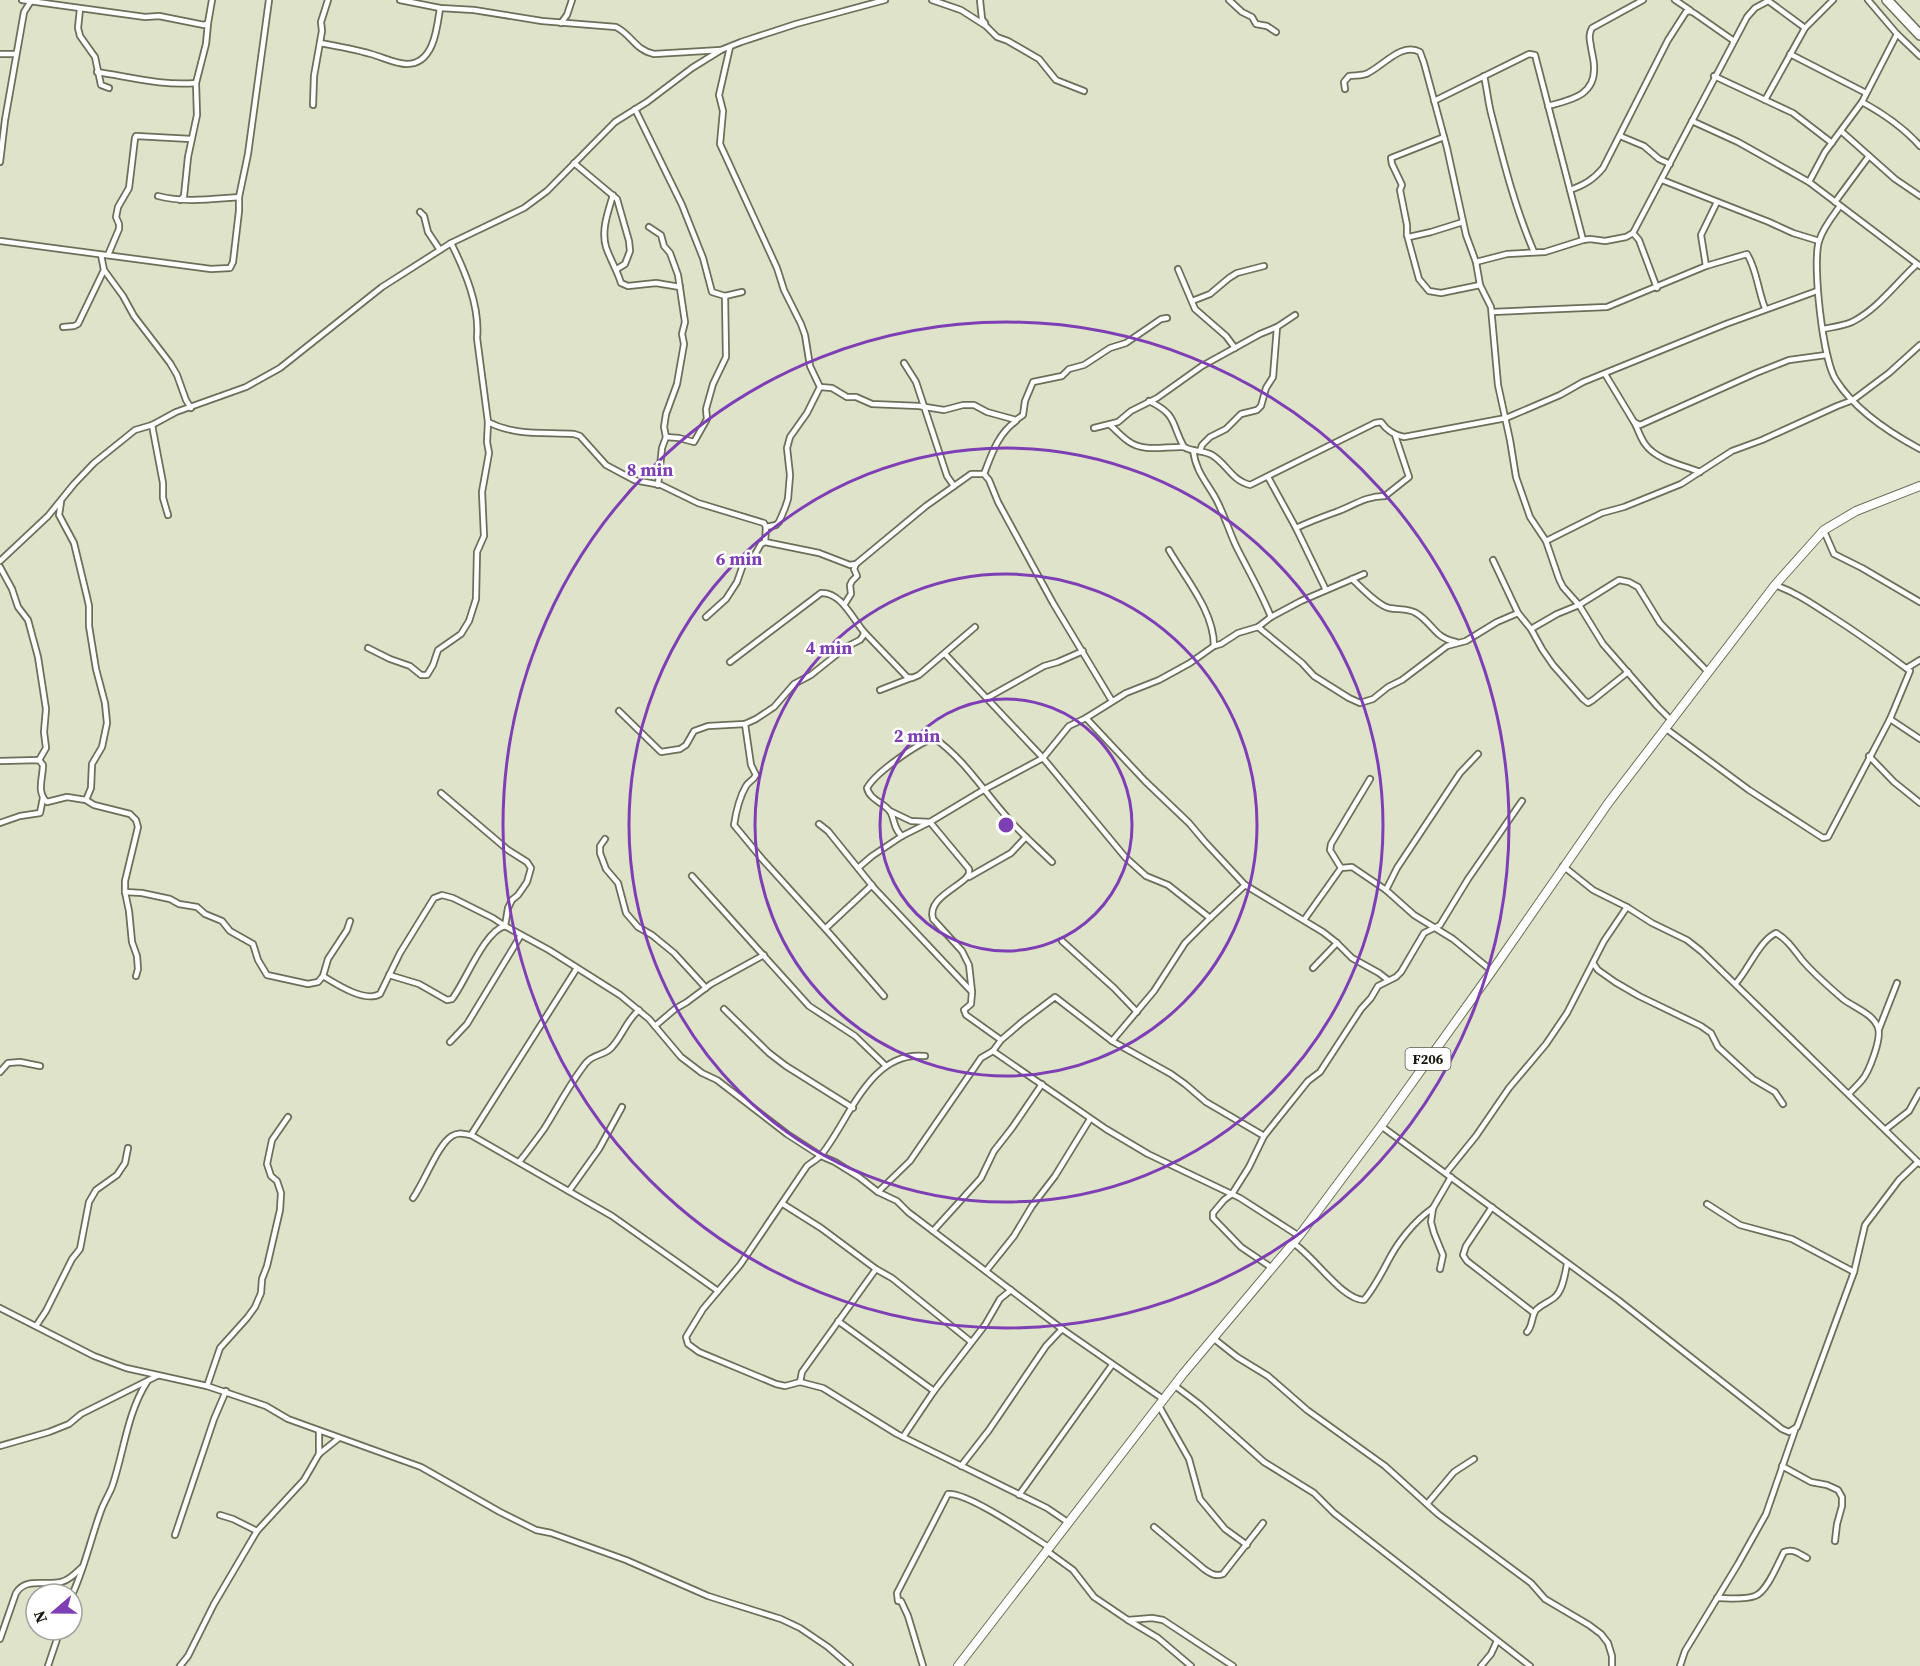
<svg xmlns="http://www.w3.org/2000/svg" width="1920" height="1666" viewBox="0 0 1920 1666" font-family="'Source Serif 4',serif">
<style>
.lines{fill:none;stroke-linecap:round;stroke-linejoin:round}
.street-casing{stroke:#6b6f59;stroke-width:8}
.primary-casing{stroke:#6b6f59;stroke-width:10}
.highway-casing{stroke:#6b6f59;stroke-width:12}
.street{stroke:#fff;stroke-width:4.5}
.primary{stroke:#fff;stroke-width:8}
.highway{stroke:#fff;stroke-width:9}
.ring{fill:none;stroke:#7e3fb5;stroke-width:3}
.labels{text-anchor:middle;stroke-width:5;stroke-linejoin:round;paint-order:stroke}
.shield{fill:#fff;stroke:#5b5c56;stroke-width:1.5}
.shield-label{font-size:14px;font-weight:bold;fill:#15160e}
.centre{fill:#7e3fb5;stroke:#fff;stroke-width:3}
.ring-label{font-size:18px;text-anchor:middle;font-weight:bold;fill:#7e3fb5;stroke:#fff;stroke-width:5;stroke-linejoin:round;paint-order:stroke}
</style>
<rect width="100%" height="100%" fill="#dfe3ca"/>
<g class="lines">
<!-- street casing -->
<g class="street-casing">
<g id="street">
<polyline points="22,0 145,17 159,16 204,25 208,23 212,0"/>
<path d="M400,0l40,8 34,2 68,11 74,6c16,8 19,23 38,27l67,-4"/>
<polyline points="932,0 961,10 986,26 997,37 1008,41 1039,59 1056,80 1084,91"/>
<polyline points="980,0 982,19 985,23"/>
<polyline points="1229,0 1242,12 1252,17 1256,24 1267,26 1276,32"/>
<polyline points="1675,0 1690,10"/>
<polyline points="1767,0 1805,28"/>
<polyline points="1868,0 1897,34 1920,56"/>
<polyline points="80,9 78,28 80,36 95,57 101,85 109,88"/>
<polyline points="561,23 567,15 572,0"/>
<path d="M320,43c17,3 34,6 51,11 11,3 25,10 36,10 27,0 30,-36 33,-56"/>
<polyline points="730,47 719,95 723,111 720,144 777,268 784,290 801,324 805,335 810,366 820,387 807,413 790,437 787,448 790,475 788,499 785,508 779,522 776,525 766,527"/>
<polyline points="0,54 16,54"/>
<polyline points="1790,54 1866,93"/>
<path d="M97,72c33,5 66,14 99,11"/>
<path d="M1484,76c3,13 4,25 7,37 12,47 24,95 43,139"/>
<polyline points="1714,76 1793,113 1832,143"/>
<path d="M1345,89l-1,-7 5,-6c7,-1 14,0 19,-3 16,-8 34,-31 52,-21l4,11 23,85 19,87 10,27 4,23 11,22 7,78 12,55 6,37 14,40 16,24 13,38 4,8 16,18 40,-25 10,2 9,5 22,36 48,49"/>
<polyline points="1765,100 1805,28 1833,0"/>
<polyline points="1434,101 1529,54 1535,55 1583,240"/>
<path d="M1862,102c22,12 42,26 58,44"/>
<polyline points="313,105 314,76 322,31 321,22 328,0"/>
<path d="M1548,106c22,-6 48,-10 46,-40 0,-6 -2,-12 -3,-19 -1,-7 -3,-12 1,-19l51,-28"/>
<polyline points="635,109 682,205 703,258 712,292 725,296"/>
<polyline points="1692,121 1738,142 1809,182 1920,266"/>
<polyline points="1841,131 1895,179 1920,196"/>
<polyline points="1620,136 1644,146 1659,159 1670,164"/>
<polyline points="0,162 5,120 24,12 31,1"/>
<polyline points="574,163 617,199 629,241 630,251 625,264 617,269"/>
<polyline points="1662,180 1769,222 1793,233 1819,241"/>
<polyline points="1809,182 1825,152 1862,102 1897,34"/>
<path d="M1570,190c14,-5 23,-10 33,-22l65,-128 18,-28 4,-1 4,2 40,28"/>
<path d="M613,195c-5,17 -12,35 -7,52 4,12 11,23 15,36l7,3 28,-3 24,4"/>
<path d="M158,196c26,7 54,3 81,1"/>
<polyline points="180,200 184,196 188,157 197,115 196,83 206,44 208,23"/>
<polyline points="1835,202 1869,156"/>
<path d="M1840,206c-8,11 -17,22 -21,35 -7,23 4,120 17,139 19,30 54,53 84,69"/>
<polyline points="420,212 424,216 428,232 440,250"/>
<polyline points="1463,222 1431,232 1409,237 1407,235 1419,279 1429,291 1441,293 1480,285"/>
<polyline points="649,227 661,235 664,246 670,253 678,275 685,322 682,334 684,344 677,384 666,414 664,427 666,437 662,448 658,485"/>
<polyline points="1633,233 1639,240 1657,288"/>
<polyline points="1407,235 1407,225 1400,190 1402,185 1392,164 1391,158 1444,137"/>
<polyline points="0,241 211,269 230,268 233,262 239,211 239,197 248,154 269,0"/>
<polyline points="108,255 119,229 119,224 116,217 118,207 129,188 135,138 136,136 191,139"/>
<polyline points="1476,262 1507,254 1545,252 1583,240 1590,239 1605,241 1626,237 1633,233 1747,17 1755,8 1768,1"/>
<polyline points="1706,266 1701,235 1717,202"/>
<polyline points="1178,269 1195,309 1226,336 1235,348"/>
<polyline points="104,270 123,296 134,316 170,363 177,375 186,400 191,408"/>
<polyline points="1192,301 1210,294 1229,278 1237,273 1264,266"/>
<path d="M1492,312l115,-5 99,-41 41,-12c10,16 11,37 18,54"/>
<polyline points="63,327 74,326 78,324 104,270 101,255"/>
<path d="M1823,329c10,-2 20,-3 29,-7 26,-13 44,-39 65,-58"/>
<polyline points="904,363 916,382 947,476 954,486"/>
<polyline points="1605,374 1634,422 1640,425 1756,373 1789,360 1826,355"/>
<polyline points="820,387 832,388 847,397 856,397 872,404 919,406 944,410 963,405 974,405 987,412 1016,420 1023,415 1025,401 1033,382 1062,376 1069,369 1084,365 1110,348 1126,343 1161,319 1167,318"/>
<path d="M1149,401c29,14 22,23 35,46 8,5 19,3 28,8 15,9 19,25 38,30l125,-62 6,-1c6,9 13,13 23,15l102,-19 54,-23 23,-13 143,-58 91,-33"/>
<path d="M488,422c27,14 57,10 86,12l6,2 26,29 28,15 27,5 37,18 66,20 2,4 -1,15"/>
<path d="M1634,422c4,7 6,15 11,22 11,16 37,21 55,28"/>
<polyline points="152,425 163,483 163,498 168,515"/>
<path d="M1110,425c6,5 11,11 18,16 16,12 37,5 56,6"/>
<polyline points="1094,428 1118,422 1131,411 1157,398 1202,366 1260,334 1277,327 1295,315"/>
<polyline points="666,437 679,438 694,442 707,419 706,409 713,384 726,357 725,296 742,292"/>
<path d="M1193,450c3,22 13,31 23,49 8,15 13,32 20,47 12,24 25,46 35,71"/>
<polyline points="1200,451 1202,445 1210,437 1226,429 1241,414 1257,410 1261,406 1266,388 1273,377 1277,327"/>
<path d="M984,474c8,-21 14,-40 32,-53"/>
<polyline points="1268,477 1296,528 1326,590"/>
<polyline points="61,502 59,515 74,543 87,597 89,606 89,626 96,669 105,703 107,723 102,747 92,764 91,788 86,800"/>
<path d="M1296,528c13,-6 26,-11 40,-16 17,-6 29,-16 49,-16l24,-19 -14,-42"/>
<polyline points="1824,531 1834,554 1862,568 1920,602"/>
<polyline points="1546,541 1602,513 1624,507 1681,484 1732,451 1762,440 1837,406 1853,400 1889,373 1920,345"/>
<path d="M1169,550c16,28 45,61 45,96"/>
<polyline points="1493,560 1518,613 1531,629 1542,649 1553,665 1583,699 1588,703 1593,700 1628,672"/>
<polyline points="0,561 48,516 74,484 94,463 135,430 152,425 176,412 246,387 280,368 382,287 451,243 524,208 547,191 615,122 647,102 692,68 721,50 741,42 796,24 885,0"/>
<polyline points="0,567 12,589 18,607 28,620 38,657 46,709 44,732 46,748 39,760"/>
<path d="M1352,579c9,8 25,26 37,29 9,2 19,0 27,5 17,10 18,25 40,29"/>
<polyline points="844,605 851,594 850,585 852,581 857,576 854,569 856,564"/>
<polyline points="706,617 726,599 737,582 743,565 753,558 761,544 765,542 819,553 850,565 856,564 926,506 971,474 984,474 989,480 998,502 1053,603 1112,701"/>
<polyline points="1258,627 1302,663 1314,676 1349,698 1360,703 1373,699 1388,687 1402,680 1447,646 1466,641 1497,622 1518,613"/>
<polyline points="1531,629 1557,614 1579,605 1603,644 1658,707 1671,720"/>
<polyline points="864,632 907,677 912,678 919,675 975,627"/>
<path d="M368,648l22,11 20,7 11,9h6l6,-10 5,-15 23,-16 8,-13 7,-22 1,-47 7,-16 -2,-44 7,-39 -2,-11 1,-20 -11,-84c3,-32 -12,-67 -26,-95"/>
<polyline points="945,654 1043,758 1125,857 1146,876 1168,885 1210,918"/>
<path d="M730,662l91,-69c20,-1 31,25 43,39l-1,4 -3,4 -14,7 -35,28 -17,9 -20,23 -18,12 -11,5 6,41 5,10c-3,6 -7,6 -10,11 -7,12 -10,26 -12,39l29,35 67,74 54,62"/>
<polyline points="1907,668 1920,660"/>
<polyline points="880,690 911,678"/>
<polyline points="987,698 1044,666 1058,662 1083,651"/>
<polyline points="619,711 661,752 680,749 686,745 694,731 708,726 745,724"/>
<polyline points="1086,718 1145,781 1189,823 1205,842 1245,885 1323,932 1337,943 1352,958 1379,973 1388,980"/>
<polyline points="1890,719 1920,739"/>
<path d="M1665,728l84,62 74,48 5,-1 62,-118 20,-48c-27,-20 -54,-39 -82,-57 -17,-11 -33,-22 -53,-29"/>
<polyline points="1869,756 1894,782 1920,803"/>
<path d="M0,761l39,-1 4,5c0,13 -7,27 4,37l20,-5 19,3 8,5 36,9 6,6 2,7 -13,54v11l4,19 3,31 5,14 1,13 -2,7"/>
<polyline points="441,793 508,850 527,862 531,868 527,882 518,895 512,900 508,908 505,926 549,950 620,995 649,1019 681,1057 702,1073 717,1080 787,1134 821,1156 835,1162 859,1177 878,1192 897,1201 908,1212 1062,1329 1163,1399"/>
<path d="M890,811l21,10 19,1 39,47v5l-3,4c-11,11 -39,22 -33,41l29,32 7,14 3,27"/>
<polyline points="0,823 20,816 40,813 43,798"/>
<polyline points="819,824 828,831 874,888 972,992 971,1004 964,1010 966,1015 1001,1040"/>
<path d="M902,836c-8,-7 -7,-14 -11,-23 -6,-11 -21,-12 -24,-25 9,-16 50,-44 67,-50 29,20 49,52 72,78 14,17 31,31 46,46"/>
<polyline points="605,839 600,846 600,853 606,869 618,883 626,913 638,927 652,935 674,953 706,988"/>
<polyline points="1563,866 1593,890 1627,907 1652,923 1687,940 1701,951 1920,1164"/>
<polyline points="858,868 872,856 902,836 930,822 985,789 1043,758 1069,726 1086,718 1126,693 1159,680 1190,663 1214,646 1221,644 1238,633 1258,627 1271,617 1301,601 1364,574"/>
<polyline points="1341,868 1330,850 1331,844 1370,779"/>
<polyline points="692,876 809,1006 855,1036 886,1066"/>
<polyline points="969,877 1011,853 1026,837"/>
<polyline points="1386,890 1397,868 1460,773 1478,754"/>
<polyline points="125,892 142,893 170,899 179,904 197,907 205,914 222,921 230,931 253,944 258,960 267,975 308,984 318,982 323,976 328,959 347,930 350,921"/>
<polyline points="1304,920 1341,868 1352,867 1386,890 1414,915 1453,939 1492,971"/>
<polyline points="826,928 872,885"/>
<polyline points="1062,941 1114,988 1137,1012"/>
<polyline points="1593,963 1598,970 1615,982 1639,996 1701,1026 1711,1033 1718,1047 1753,1079 1775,1092 1783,1104"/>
<polyline points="1313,968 1337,943"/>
<path d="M389,975l30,9 28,16 5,-1c13,-16 32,-68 53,-73"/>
<path d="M323,976c13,8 42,27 57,18l20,-41 34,-55 8,-3 11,3 40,20 12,8"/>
<path d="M1736,983c12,-13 24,-43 40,-50 12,7 18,17 26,27 12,14 27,27 41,39 10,8 31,15 35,29 4,10 -9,44 -16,52 -4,5 -9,9 -13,14"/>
<polyline points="724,1009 769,1053 786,1066 853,1108"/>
<polyline points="655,1026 675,1009 687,1002 711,984 764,955"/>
<polyline points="1879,1029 1897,983"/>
<polyline points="1112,1041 1154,991 1185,943 1210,918 1245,885"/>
<polyline points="450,1042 467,1024 521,935"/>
<polyline points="993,1051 1106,1129 1148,1154 1240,1198 1299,1236"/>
<path d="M925,1056c-55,-6 -75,63 -103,98 -4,5 -10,8 -15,12l-67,99 -37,44 -17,28 2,7 11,8 77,32 9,2 15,-4 23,6 74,46 150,74 22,15"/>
<polyline points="0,1072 8,1063 20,1062 40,1066"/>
<polyline points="1381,1126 1618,1300 1782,1429 1789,1432 1797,1427 1854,1272"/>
<polyline points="1886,1129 1909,1111 1920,1091"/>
<polyline points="471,1135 577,968"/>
<path d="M519,1162c9,-11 17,-22 25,-33 14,-22 26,-46 42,-66 8,-10 19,-7 26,-16 11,-12 14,-26 27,-37"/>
<polyline points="1446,1173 1476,1136 1509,1088 1546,1044 1567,1013 1604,941 1627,907"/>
<polyline points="569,1191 599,1149 622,1107"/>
<polyline points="878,1192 910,1161 981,1058 993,1051 1001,1040 1022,1022 1055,997 1112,1041 1171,1074 1185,1084 1206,1102 1264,1136"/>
<path d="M413,1198c11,-15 25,-54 39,-62 6,-4 11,-2 19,-1l141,81 106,75"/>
<polyline points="783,1204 821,1228 876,1269"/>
<polyline points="1707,1204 1740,1225 1792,1239 1854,1272 1865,1225 1899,1180 1918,1162"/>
<polyline points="1492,1207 1466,1246 1463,1255 1467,1261 1534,1313"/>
<polyline points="933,1231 981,1178 994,1151 1012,1128 1042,1084"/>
<path d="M1293,1243c21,13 49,57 71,57 10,-12 16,-24 23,-37 10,-20 27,-42 46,-55"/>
<polyline points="1272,1268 1241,1247 1213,1218 1213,1213 1224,1200 1232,1194 1249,1167 1264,1136 1308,1081 1320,1072 1361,1009 1371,998 1378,986 1396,977 1401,972 1424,933 1440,925 1468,879 1522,801"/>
<polyline points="1440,1269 1443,1255 1434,1233 1431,1222 1433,1208 1451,1177"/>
<polyline points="986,1271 1014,1236 1032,1206 1055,1176 1090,1119"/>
<polyline points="0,1308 94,1356 126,1368 207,1386 266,1406 288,1419 421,1467 500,1512 536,1530 551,1533 626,1560 708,1596 781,1619 800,1628 828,1647 850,1666"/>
<polyline points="838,1321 934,1391"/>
<polyline points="36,1326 46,1311 72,1259 80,1249 89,1202 96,1190 117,1175 125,1163 128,1148"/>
<path d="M1527,1332c6,-6 4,-15 9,-22 6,-6 14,-8 20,-14 7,-7 9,-22 11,-32"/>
<polyline points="1213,1338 1237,1357 1268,1376 1307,1410 1385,1466 1438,1514 1531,1583 1545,1599 1589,1625 1601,1634 1608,1643 1612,1656 1612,1666"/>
<polyline points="800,1382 802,1372 876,1269 892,1278 970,1341"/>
<polyline points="1174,1385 1199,1404 1264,1462 1314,1493 1334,1513 1530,1666"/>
<polyline points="207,1386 220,1348 247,1318 255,1307 261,1293 262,1279 267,1266 280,1210 281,1193 277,1181 271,1176 267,1164 272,1140 288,1117"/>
<polyline points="1159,1406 1189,1459 1200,1499 1225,1529 1247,1545"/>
<polyline points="319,1431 319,1454"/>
<polyline points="903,1437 934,1391 985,1325 1000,1299 1011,1290"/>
<polyline points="0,1446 49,1432 69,1424 81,1414 157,1376"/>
<polyline points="961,1466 989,1430 1046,1346 1062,1329"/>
<polyline points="1782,1466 1811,1482 1827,1485 1838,1490 1842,1497 1842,1506 1837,1524 1835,1541"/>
<polyline points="1019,1495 1112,1365"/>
<polyline points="1427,1504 1454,1472 1474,1459"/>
<polyline points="220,1515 233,1519 257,1531"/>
<path d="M1154,1527l50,42c6,4 11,8 19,5l40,-51"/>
<polyline points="175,1535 214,1419 226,1391"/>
<polyline points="1047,1551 1073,1570 1094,1597 1128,1620 1152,1618 1163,1620 1233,1666"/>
<path d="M72,1595c13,-28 19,-58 30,-87 3,-7 7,-14 10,-21 12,-35 15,-74 35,-105"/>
<path d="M1717,1598c11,0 27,2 38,-2 12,-4 23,-33 29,-44 9,-4 15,2 23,6"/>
<polyline points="1128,1620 1158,1638 1191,1666"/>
<path d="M0,1639l16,-46c10,-16 29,-7 45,-11 8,-2 14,-8 20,-14"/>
<polyline points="48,1666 60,1630"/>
<polyline points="180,1666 188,1656 214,1604 257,1531 304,1480 319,1454 339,1438"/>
<path d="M923,1666l-15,-50 -7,-15h-3l-1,-8 51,-99c20,-2 83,42 102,54"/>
<polyline points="1481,1666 1491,1654 1497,1641"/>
<polyline points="1680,1666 1685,1651 1738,1564 1766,1514 1795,1430"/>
</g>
</g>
<!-- primary casing -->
<g class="primary-casing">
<polyline id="primary" points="958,1666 1183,1374 1299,1236 1381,1126 1492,971 1609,802 1775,585 1824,530 1856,511 1920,486"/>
</g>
<!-- highway casing -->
<g class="highway-casing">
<polyline id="highway" points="1887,0 1920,35"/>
</g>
<!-- street -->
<use href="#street" class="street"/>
<!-- primary -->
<use href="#primary" class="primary"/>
<!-- highway -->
<use href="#highway" class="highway"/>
</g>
<!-- distance rings -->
<g class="ring">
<circle cx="1006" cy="825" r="126"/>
<circle cx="1006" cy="825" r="251"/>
<circle cx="1006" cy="825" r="377"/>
<circle cx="1006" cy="825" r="503"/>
</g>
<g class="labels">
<!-- shield labels -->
<rect class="shield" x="1405.5" y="1048" width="45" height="22" rx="4.5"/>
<g class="shield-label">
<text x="1428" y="1064">F206</text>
</g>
</g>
<circle cx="1006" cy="825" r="9" class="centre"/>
<g class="ring-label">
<text x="650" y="476">8 min</text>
<text x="739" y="565">6 min</text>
<text x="829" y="654">4 min</text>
<text x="917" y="742">2 min</text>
</g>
<!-- north arrow -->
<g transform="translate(54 1612) rotate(250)"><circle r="28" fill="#ffffff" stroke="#a1a29f" stroke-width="1.5"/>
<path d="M0-4.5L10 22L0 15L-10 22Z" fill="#7e3fb5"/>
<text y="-9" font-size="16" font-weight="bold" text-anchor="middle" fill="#15160e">N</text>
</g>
</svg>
